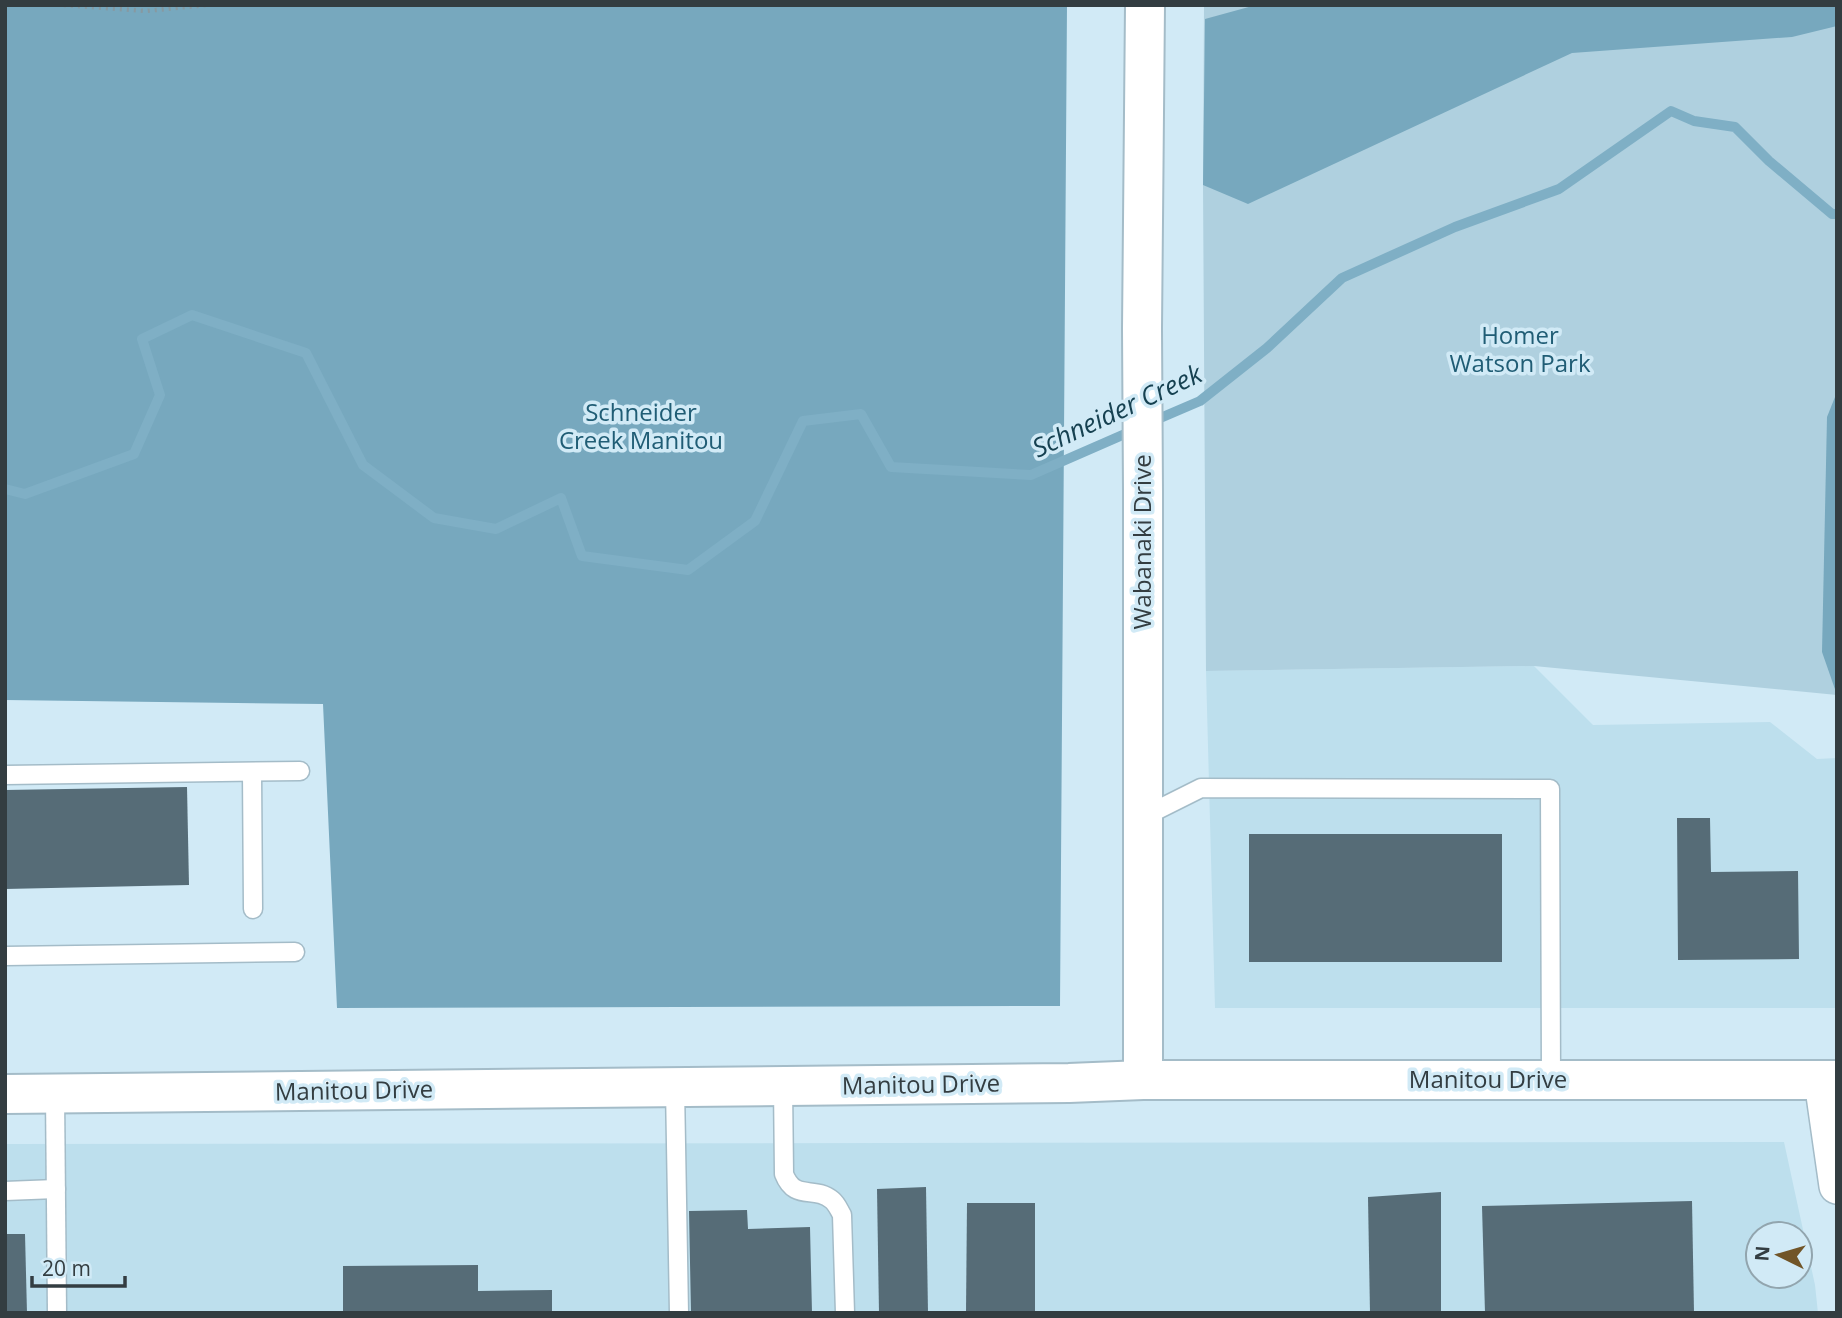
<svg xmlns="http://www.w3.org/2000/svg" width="1842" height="1318" viewBox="0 0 1842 1318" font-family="'Open Sans',sans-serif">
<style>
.built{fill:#bddfed;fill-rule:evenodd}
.green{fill:#afd0df}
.forest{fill:#77a8be}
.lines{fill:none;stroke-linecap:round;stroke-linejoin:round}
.stream{stroke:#7fafc5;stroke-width:10}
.building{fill:#566c77}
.service-casing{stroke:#a4bcc8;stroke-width:21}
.minor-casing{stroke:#a4bcc8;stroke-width:38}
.tertiary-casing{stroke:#a4bcc8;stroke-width:42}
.secondary-casing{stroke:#a4bcc8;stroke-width:42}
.path{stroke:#8799a1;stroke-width:4.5;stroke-dasharray:2 5;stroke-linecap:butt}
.service{stroke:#fff;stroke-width:18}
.minor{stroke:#fff;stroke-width:35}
.tertiary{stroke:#fff;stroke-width:38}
.secondary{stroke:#fff;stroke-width:38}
.labels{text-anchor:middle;stroke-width:7;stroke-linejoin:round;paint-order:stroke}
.park-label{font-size:24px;fill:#205d75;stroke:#d1eaf6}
.street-label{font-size:24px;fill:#333d41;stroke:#d1eaf6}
.water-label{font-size:26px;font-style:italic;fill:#164151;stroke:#d1eaf6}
</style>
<rect width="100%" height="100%" fill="#d1eaf6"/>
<!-- built -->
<g class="built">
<polygon points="1534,666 1593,725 1770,722 1817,759 1837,758 1837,1008 1215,1008 1206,671"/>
<path d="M1784,1142l31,143 3,28h-1813v-169zM1758,1234h42v42h-42z"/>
</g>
<!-- green -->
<polygon class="green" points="1204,5 1837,5 1837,695 1534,666 1206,671 1203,185"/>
<!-- forest -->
<g class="forest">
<polygon points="5,5 1067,5 1060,1006 337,1008 323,704 5,700"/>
<polygon points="1256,5 1837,5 1837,26 1792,37 1572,53 1248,204 1203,185 1205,19"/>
<polygon points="1837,392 1837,695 1822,652 1827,417"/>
</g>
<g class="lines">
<!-- stream -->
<g class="stream">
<polyline points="1151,422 1200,401 1267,348 1342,278 1455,227 1559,189 1671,111 1694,121 1735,127 1769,161 1832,214 1837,214"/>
<polyline points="5,489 25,494 134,454 160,395 142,339 192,315 306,353 363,465 434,518 496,529 561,498 582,556 688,570 755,521 803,421 861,414 891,467 1031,475 1134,430"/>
</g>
</g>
<!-- building -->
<g class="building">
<polygon points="187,787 189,885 5,889 5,790"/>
<polygon points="1677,818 1710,818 1711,872 1798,871 1799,959 1678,960"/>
<rect x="1249" y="834" width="253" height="128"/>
<polygon points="926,1187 928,1313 879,1313 877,1189"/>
<polygon points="1441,1192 1441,1313 1370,1313 1368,1197"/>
<polygon points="1692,1201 1694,1313 1485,1313 1482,1206"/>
<polygon points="967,1203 1035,1203 1035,1313 966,1313"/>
<polygon points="747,1210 748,1229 810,1227 812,1313 691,1313 689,1211"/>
<polygon points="5,1234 25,1234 27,1313 5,1313"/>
<polygon points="478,1265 478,1291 552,1290 552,1313 343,1313 343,1266"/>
</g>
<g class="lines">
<!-- service casing -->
<g class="service-casing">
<g id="service">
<polyline points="252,772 253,909"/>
<polyline points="5,775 300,771"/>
<polyline points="1143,817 1201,788 1550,789 1551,1080"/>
<polyline points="5,956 295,952"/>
<path d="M783,1086l1,88c11,28 30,11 48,26 5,4 7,10 10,15l3,98"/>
<polyline points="675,1088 679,1313"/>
<polyline points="55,1094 57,1313"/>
<polyline points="5,1191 56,1189"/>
</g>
</g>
<!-- minor casing -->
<g class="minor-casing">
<polyline id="minor" points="1822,1081 1837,1186"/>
</g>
<!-- tertiary casing -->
<g class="tertiary-casing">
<polyline id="tertiary" points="1143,1080 1143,492 1142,329 1145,5"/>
</g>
<!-- secondary casing -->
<g class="secondary-casing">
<polyline id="secondary" points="5,1094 1069,1083 1143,1080 1837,1080"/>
</g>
<!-- path -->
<polyline class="path" points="64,5 146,11 206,5"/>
<!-- service -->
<use href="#service" class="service"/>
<!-- minor -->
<use href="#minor" class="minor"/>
<!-- tertiary -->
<use href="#tertiary" class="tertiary"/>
<!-- secondary -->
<use href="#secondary" class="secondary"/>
</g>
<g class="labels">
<!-- park labels -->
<g class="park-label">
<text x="1520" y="344">Homer<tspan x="1520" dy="28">Watson Park</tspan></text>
<text x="641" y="421">Schneider<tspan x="641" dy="28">Creek Manitou</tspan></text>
</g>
<!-- street labels -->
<g class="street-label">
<text transform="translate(1143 542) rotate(-90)" y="8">Wabanaki Drive</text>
<text x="1488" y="1088">Manitou Drive</text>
<text transform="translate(921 1085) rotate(-1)" y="8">Manitou Drive</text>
<text transform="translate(354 1091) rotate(-1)" y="8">Manitou Drive</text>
</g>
<!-- water labels -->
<g class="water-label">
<text transform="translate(1117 411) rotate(-25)" y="9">Schneider Creek</text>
</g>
</g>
<!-- border -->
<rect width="1842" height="1318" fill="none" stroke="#333d41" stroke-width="14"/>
<!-- north arrow -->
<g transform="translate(1779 1255) rotate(275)"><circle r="33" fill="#d1eaf6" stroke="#92a5ae" stroke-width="2"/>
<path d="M0-5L12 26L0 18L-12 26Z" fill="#715528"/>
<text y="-10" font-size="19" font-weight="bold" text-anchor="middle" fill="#333d41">N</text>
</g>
<!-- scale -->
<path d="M32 1276v10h93v-10" fill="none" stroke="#333d41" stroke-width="3.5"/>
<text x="42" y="1276" font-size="21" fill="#333d41" stroke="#d1eaf6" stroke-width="5" paint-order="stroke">20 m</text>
</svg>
